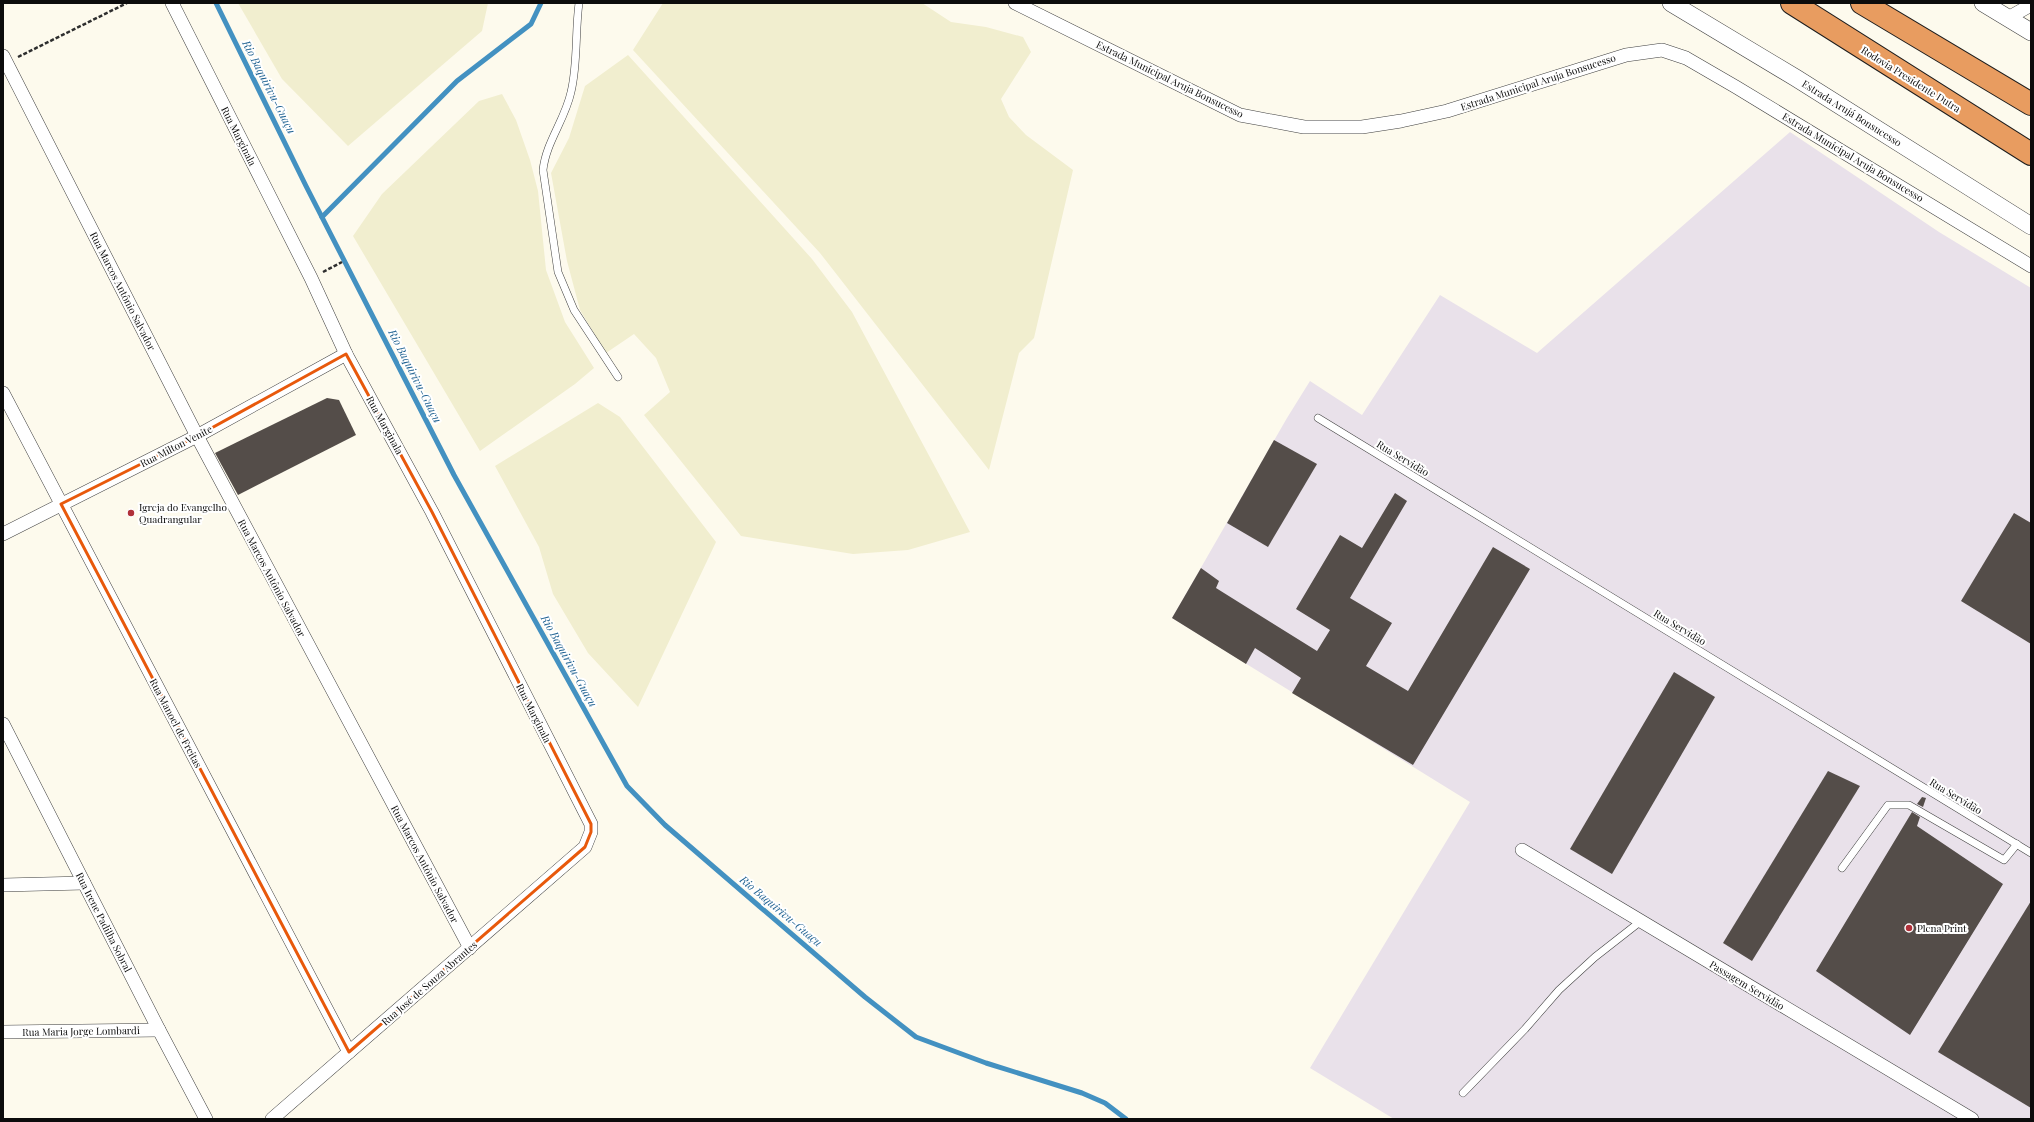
<svg xmlns="http://www.w3.org/2000/svg" width="2034" height="1122" viewBox="0 0 2034 1122" font-family="'Playfair Display',serif">
<style>
.industrial{fill:#e9e1ea}
.farmland{fill:#f1eecf}
.lines{fill:none;stroke-linecap:round;stroke-linejoin:round}
.stream{stroke:#4391c1;stroke-width:5}
.building{fill:#544d49}
.service-casing{stroke:#3f3f3f;stroke-width:8}
.minor-casing{stroke:#3f3f3f;stroke-width:14}
.tertiary-casing{stroke:#3f3f3f;stroke-width:18}
.motorway-casing{stroke:#1d1d1d;stroke-width:24}
.path{stroke:#2e2e2e;stroke-width:2.5;stroke-dasharray:4 2;stroke-linecap:butt}
.service{stroke:#fff;stroke-width:7}
.minor{stroke:#fff;stroke-width:13}
.tertiary{stroke:#fff;stroke-width:17}
.motorway{stroke:#e89c60;stroke-width:22}
.marked{fill:none;stroke:#e8590c;stroke-width:3;stroke-linejoin:round}
.poi-dot{fill:#b03039;stroke:#fff;stroke-width:1.5}
.labels{text-anchor:middle;stroke-width:4;stroke-linejoin:round;paint-order:stroke}
.street-label{font-size:10px;fill:#0c0c0c;stroke:#fff}
.poi-label{font-size:10px;fill:#0c0c0c;stroke:#fff;text-anchor:start}
.water-label{font-size:11px;font-style:italic;fill:#216392;stroke:#fff}
</style>
<rect width="100%" height="100%" fill="#fdfaed"/>
<!-- industrial -->
<polygon class="industrial" points="1790,132 1939,232 2031,288 2031,1119 1394,1119 1310,1068 1470,802 1172,618 1287,418 1310,381 1362,415 1440,295 1537,353"/>
<!-- farmland -->
<g class="farmland">
<polygon points="238,3 488,3 482,31 348,146 282,79"/>
<polygon points="663,3 922,3 951,22 986,27 1023,37 1031,52 1001,99 1009,117 1026,135 1073,170 1034,338 1019,353 989,470 820,253 633,50"/>
<polygon points="628,55 812,259 852,312 970,532 908,550 853,554 741,536 644,415 670,392 656,358 634,334 606,353 580,310 567,261 551,173 569,138 585,86"/>
<polygon points="502,94 516,120 530,160 538,191 546,270 565,322 594,368 575,384 480,451 353,236 382,194 479,101"/>
<polygon points="598,403 620,417 716,542 638,707 588,653 553,594 539,547 495,466"/>
</g>
<g class="lines">
<!-- stream -->
<g class="stream">
<polyline points="216,3 306,186 454,475 627,786 665,825 759,906 865,997 916,1037 986,1063 1082,1093 1105,1103 1126,1119"/>
<polyline points="322,217 457,81 531,24 541,3"/>
</g>
</g>
<!-- building -->
<g class="building">
<polygon points="327,398 339,400 356,435 238,495 215,453"/>
<polygon points="1274,440 1317,464 1268,547 1227,523"/>
<polygon points="1395,493 1407,501 1350,598 1392,623 1366,666 1408,691 1493,547 1530,569 1413,765 1292,693 1301,678 1255,648 1246,664 1172,618 1201,568 1219,581 1216,588 1317,651 1330,630 1296,609 1340,535 1362,548"/>
<polygon points="2014,513 2031,523 2031,644 1961,601"/>
<polygon points="1674,672 1715,697 1612,874 1570,849"/>
<polygon points="1828,771 1860,786 1752,961 1723,943"/>
<polygon points="1922,797 1926,798 1923,807 1917,804"/>
<polygon points="1912,812 1920,817 1917,826 2003,884 1910,1035 1816,971"/>
<polygon points="2031,901 2031,1108 1938,1052"/>
</g>
<g class="lines">
<!-- service casing -->
<g class="service-casing">
<g id="service">
<path d="M579,3c-4,29 -1,60 -8,89 -6,28 -25,50 -28,78l15,102 16,38 44,67"/>
<polyline points="1318,418 2031,853"/>
<polyline points="1842,868 1888,805 1909,805 2004,860 2017,844"/>
<polyline points="1463,1093 1525,1029 1559,990 1595,957 1641,921"/>
</g>
</g>
<!-- minor casing -->
<g class="minor-casing">
<g id="minor">
<polyline points="172,3 311,278 346,354 432,512 591,824 591,832 585,847 272,1119"/>
<polyline points="1015,3 1240,115 1304,127 1362,127 1401,121 1447,111 1626,55 1662,50 1686,58 1736,87 2031,266"/>
<polyline points="2008,18 2031,5"/>
<polyline points="3,56 197,436 470,948"/>
<polyline points="3,393 349,1052"/>
<polyline points="3,534 197,436 346,354"/>
<polyline points="3,724 159,1030 206,1119"/>
<polyline points="1522,850 1972,1119"/>
<polyline points="3,885 84,883"/>
<polyline points="3,1032 159,1030"/>
</g>
</g>
<!-- tertiary casing -->
<g class="tertiary-casing">
<g id="tertiary">
<polyline points="1671,3 1796,78 2031,226"/>
<polyline points="1983,3 2031,32"/>
</g>
</g>
<!-- motorway casing -->
<g class="motorway-casing">
<g id="motorway">
<polyline points="1792,3 2031,154"/>
<polyline points="1862,3 2031,104"/>
</g>
</g>
<!-- path -->
<g class="path">
<polyline points="18,57 127,3"/>
<polyline points="323,272 342,262"/>
</g>
<!-- service -->
<use href="#service" class="service"/>
<!-- minor -->
<use href="#minor" class="minor"/>
<!-- tertiary -->
<use href="#tertiary" class="tertiary"/>
<!-- motorway -->
<use href="#motorway" class="motorway"/>
</g>
<!-- marked area -->
<path class="marked" d="M346,354l86,158 159,312v8l-6,15 -236,205 -288,-548 136,-68z"/>
<!-- markers -->
<g class="poi-dot">
<circle cx="131" cy="513" r="4"/>
<circle cx="1909" cy="928" r="4"/>
</g>
<g class="labels">
<!-- street labels -->
<g class="street-label">
<text transform="translate(1170 79) rotate(26)" y="4">Estrada Municipal Aruja Bonsucesso</text>
<text transform="translate(1911 79) rotate(32)" y="4">Rodovia Presidente Dutra</text>
<text transform="translate(1538 82) rotate(-18)" y="4">Estrada Municipal Aruja Bonsucesso</text>
<text transform="translate(1852 113) rotate(32)" y="4">Estrada Arujá Bonsucesso</text>
<text transform="translate(239 136) rotate(63)" y="4">Rua Marginala</text>
<text transform="translate(1853 157) rotate(31)" y="4">Estrada Municipal Aruja Bonsucesso</text>
<text transform="translate(123 291) rotate(63)" y="4">Rua Marcos Antônio Salvador</text>
<text transform="translate(385 425) rotate(61)" y="4">Rua Marginala</text>
<text transform="translate(176 446) rotate(-27)" y="4">Rua Milton Venite</text>
<text transform="translate(1403 458) rotate(31)" y="4">Rua Servidão</text>
<text transform="translate(272 578) rotate(62)" y="4">Rua Marcos Antônio Salvador</text>
<text transform="translate(1680 627) rotate(31)" y="4">Rua Servidão</text>
<text transform="translate(534 713) rotate(63)" y="4">Rua Marginala</text>
<text transform="translate(176 723) rotate(62)" y="4">Rua Manoel de Freitas</text>
<text transform="translate(1956 796) rotate(31)" y="4">Rua Servidão</text>
<text transform="translate(425 864) rotate(62)" y="4">Rua Marcos Antônio Salvador</text>
<text transform="translate(104 922) rotate(63)" y="4">Rua Irene Padilha Sobral</text>
<text transform="translate(429 983) rotate(-41)" y="4">Rua José de Souza Abrantes</text>
<text transform="translate(1747 985) rotate(31)" y="4">Passagem Servidão</text>
<text transform="translate(81 1031) rotate(-1)" y="4">Rua Maria Jorge Lombardi</text>
</g>
<!-- poi labels -->
<g class="poi-label">
<text x="139" y="511">Igreja do Evangelho<tspan x="139" dy="12">Quadrangular</tspan></text>
<text x="1917" y="932">Plena Print</text>
</g>
<!-- water labels -->
<g class="water-label">
<text transform="translate(269 87) rotate(63)" y="4">Rio Baquirivu-Guaçu</text>
<text transform="translate(415 376) rotate(63)" y="4">Rio Baquirivu-Guaçu</text>
<text transform="translate(569 661) rotate(61)" y="4">Rio Baquirivu-Guaçu</text>
<text transform="translate(781 911) rotate(40)" y="4">Rio Baquirivu-Guaçu</text>
</g>
</g>
<!-- border -->
<rect width="2034" height="1122" fill="none" stroke="#0c0c0c" stroke-width="8"/>
</svg>
